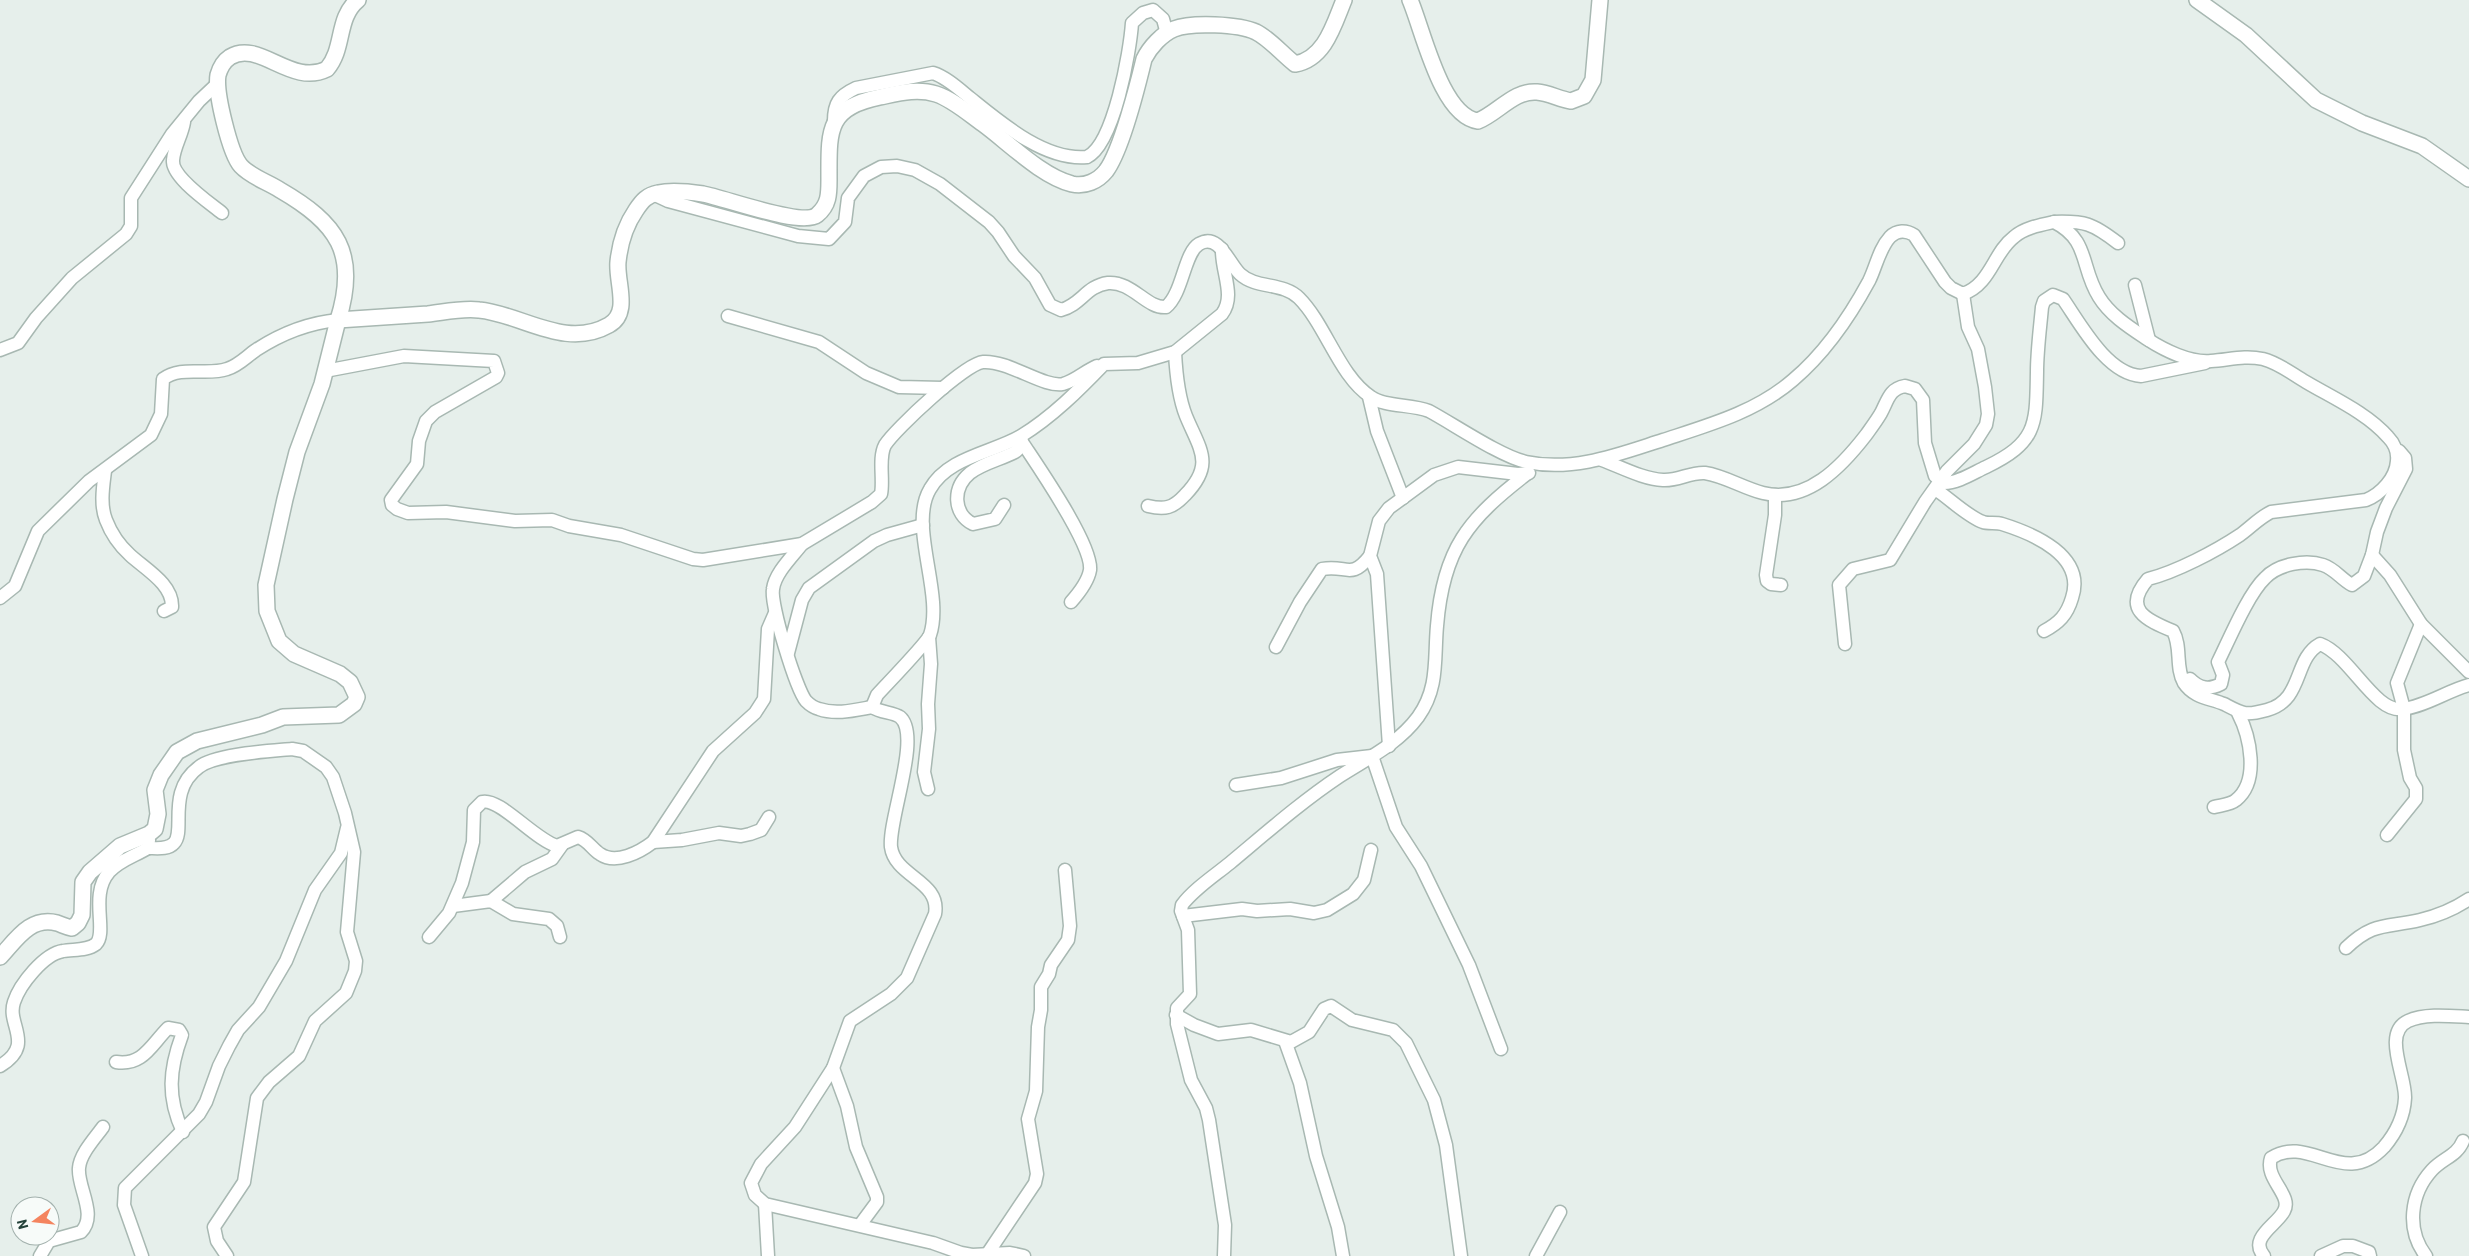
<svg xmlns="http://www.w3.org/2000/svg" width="2469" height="1256" viewBox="0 0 2469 1256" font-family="Barlow,sans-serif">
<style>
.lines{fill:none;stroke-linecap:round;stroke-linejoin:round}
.minor-casing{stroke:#a8b8b2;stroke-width:15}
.tertiary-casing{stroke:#a8b8b2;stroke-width:18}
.minor{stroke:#fff;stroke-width:12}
.tertiary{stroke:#fff;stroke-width:15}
</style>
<rect width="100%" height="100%" fill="#e6efeb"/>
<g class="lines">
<!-- minor casing -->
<g class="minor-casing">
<g id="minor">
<path d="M834,121c0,-18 5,-25 22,-33l77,-15c13,4 26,16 37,25 31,25 75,63 117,59 27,-13 43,-105 45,-134l11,-10 10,-3 10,9 4,15"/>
<path d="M184,122c-2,13 -10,25 -11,38 -2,17 37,43 49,53"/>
<path d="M653,194l15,7 130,35 31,3 16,-17 3,-24 16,-22 17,-9 16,-1 18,4 25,14 49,38 9,10 16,24 21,22 15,27 11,5c20,-5 25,-24 47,-27 24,-2 39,26 58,24 17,-14 18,-54 33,-63 20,-12 30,20 41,30 16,15 43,8 59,24 27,27 40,78 72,99 14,10 40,7 58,14 26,14 71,45 97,51 48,10 93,-8 137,-22 46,-15 93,-28 130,-60 32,-27 56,-62 76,-99 7,-14 10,-32 21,-44 7,-7 16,-7 24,-2l31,47 6,6 12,6c28,-10 30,-41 51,-57 10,-9 26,-12 40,-15 36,18 26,45 45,75 11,18 30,30 48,42 17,11 43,24 64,22 18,-1 33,-6 52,-2 16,4 29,15 43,23 27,16 61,31 82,55 6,6 10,15 9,24 -1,17 -16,33 -31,39l-95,12c-12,6 -20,15 -31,23 -24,16 -64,37 -92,44 -26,30 -2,41 25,52 9,16 2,36 11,52 10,15 26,15 40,21 19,10 21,12 43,6 37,-10 26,-51 53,-66 30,11 55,70 83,65 23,-3 44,-18 66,-24"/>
<path d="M2054,222c31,-1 38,1 64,21"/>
<polyline points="2135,285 2149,340"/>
<polyline points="728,316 819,342 866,373 899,387 943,388"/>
<polyline points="0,350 18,343 36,318 72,278 126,234 131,226 131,198 172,134 199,101 217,84"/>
<path d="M325,371l79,-15 90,5 4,12 -2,4 -61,35 -9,9 -7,20 -2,23 -26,36 1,5 5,4 11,4 38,-1 69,9 37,-1 17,6 52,9 72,24 10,1 99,-16 70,-42 9,-8c3,-14 -3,-36 4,-49 10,-16 81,-82 98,-83 25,-2 61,26 80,22 12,-3 22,-13 34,-18"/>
<polyline points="1369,397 1377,431 1403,498"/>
<path d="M1022,442c15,23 71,103 68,128 -2,12 -11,23 -19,32"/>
<path d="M1602,460c19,7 41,19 61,20 15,1 27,-8 42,-7 20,3 38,15 58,20 44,11 79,-27 103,-58 5,-7 11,-15 15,-22 7,-13 8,-24 24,-27l10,3 8,11 2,43 10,33 9,7c14,0 29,-10 42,-16 52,-25 50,-43 51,-95 0,-21 3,-43 5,-65l2,-6 9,-6 10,4c18,26 44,75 78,77l64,-13"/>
<path d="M105,471c-2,16 -5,34 1,49 5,13 14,26 24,35 15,14 43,29 42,52l-8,4"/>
<path d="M1935,489c14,9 33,28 48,33 5,2 13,0 19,2 32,10 84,32 70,74 -5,17 -13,25 -28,33"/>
<polyline points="1775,495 1775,515 1766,575 1767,581 1771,584 1781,585"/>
<path d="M1004,505l-9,14 -22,5c-20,-10 -21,-36 -3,-51 13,-10 32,-14 45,-21 4,-2 5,-7 7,-10l-2,-5"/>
<path d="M1148,506c17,4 25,2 37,-11 30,-31 15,-45 1,-79 -8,-20 -10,-43 -11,-64"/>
<path d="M802,544c-10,13 -27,29 -29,45 -3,15 23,100 33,112 3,3 9,7 13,8 17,6 36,1 53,-2"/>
<polyline points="2372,555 2390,575 2421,624 2469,672"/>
<path d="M0,598l15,-12 23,-55 51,-50 62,-46 10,-21 2,-35c18,-14 44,-3 64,-10 11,-3 19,-12 29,-19 26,-17 51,-27 82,-30"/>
<polyline points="1845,644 1839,585 1853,569 1890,560 1925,502 1947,471 1974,444 1986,425 1988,414 1985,387 1978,349 1968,327 1963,294"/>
<path d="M1276,647l24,-45 22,-33c25,-5 28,12 48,-13"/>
<polyline points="788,653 802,600 809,588 874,541 887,535 923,525"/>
<path d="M2190,679c10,10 19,11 31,5l2,-9 -5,-13c11,-22 30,-68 47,-84 13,-14 41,-19 58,-13 12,4 18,14 29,20l12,-9 8,-21 5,-23 9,-24 20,-39 -1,-11 -6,-7"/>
<polyline points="1389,746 1377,574 1370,556 1379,521 1389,508 1434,475 1458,467 1518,474 1529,473"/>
<polyline points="1236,785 1281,778 1337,760 1372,756 1396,827 1421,866 1469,965 1501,1049"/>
<polyline points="928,789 924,772 929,729 928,704 931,664 929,637"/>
<path d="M2214,807c7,-2 16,-2 22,-7 24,-19 14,-64 2,-87"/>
<polyline points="2387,835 2416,799 2416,788 2410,778 2404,750 2404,709 2397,683 2421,624"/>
<polyline points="653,842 682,840 719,833 741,836 750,834 761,830 769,817"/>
<path d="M148,848c8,0 20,2 26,-5 12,-12 -8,-52 25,-76 16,-13 72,-16 93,-18l11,2 23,16 7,10 12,36 9,39 -7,80 9,29 -1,10 -9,22 -31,28 -16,35 -30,26 -12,16 -13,84 -30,45 3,14 10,15"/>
<polyline points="491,901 525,872 552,859 562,845"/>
<polyline points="453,906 491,901 513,914 549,919 557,926 560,937"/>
<polyline points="1183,916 1242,909 1257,911 1290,909 1314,913 1327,910 1353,894 1364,880 1371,850"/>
<path d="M429,937l20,-24 13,-30 11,-41 1,-32 8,-8c17,-5 53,38 75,44l21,-9c10,3 14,12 22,17 16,11 40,-2 53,-12l60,-91 42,-38 9,-14 4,-70 7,-16"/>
<path d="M2346,948c28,-27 41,-20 74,-28 17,-4 34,-11 49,-21"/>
<polyline points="1176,1015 1194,1025 1218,1034 1251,1030 1291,1042 1309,1032 1324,1009 1331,1006 1352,1020 1393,1030 1406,1043 1434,1100 1446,1145 1461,1256"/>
<polyline points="1285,1041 1300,1083 1316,1156 1338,1227 1343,1256"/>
<path d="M116,1062c27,4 35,-17 52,-34l11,2 3,5c-13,35 -15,63 1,97"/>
<path d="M0,1066c36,-22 6,-41 14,-64 6,-18 30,-48 49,-51 10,-2 24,0 33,-7 12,-12 -7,-49 13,-72 11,-12 26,-16 39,-24l1,-8"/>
<polyline points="833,1068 847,1106 856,1147 877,1197 877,1202 860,1225"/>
<polyline points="765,1204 768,1256"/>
<polyline points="988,1253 1035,1183 1037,1174 1028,1119 1036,1091 1038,1027 1041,1010 1041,987 1049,974 1051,965 1068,940 1070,926 1065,870"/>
<path d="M40,1256l9,-15 32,-9c17,-17 -4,-45 -2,-64 1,-14 16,-30 24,-41"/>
<polyline points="142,1256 124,1205 125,1188 199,1114 206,1102 219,1066 229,1046 238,1030 259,1007 286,961 315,890 341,853 347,828"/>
<path d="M1024,1256l-14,-3 -38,2 -11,-2 -28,-10 -168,-39 -10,-9 -4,-12 10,-19 34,-37 38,-59 17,-47 41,-27 16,-16 28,-64c6,-33 -40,-37 -44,-67 -3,-27 31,-112 9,-130 -7,-5 -19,-4 -28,-10l5,-12c9,-10 49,-51 53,-60 14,-42 -22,-109 0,-146 18,-32 62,-36 91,-53 31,-19 58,-46 83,-72l34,-1 37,-11 47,-38c14,-18 -1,-43 0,-65"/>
<path d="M1224,1256l1,-31 -16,-105 -3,-12 -15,-28 -14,-56v-16l13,-14 -2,-64 -7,-19 1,-6c12,-16 32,-29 48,-42 36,-30 71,-61 110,-87 28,-18 58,-32 78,-59 21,-29 16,-58 19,-91 6,-77 31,-107 91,-153"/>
<polyline points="1536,1256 1560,1212"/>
<path d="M2264,1256c-16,-18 13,-31 20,-45 9,-16 -20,-32 -13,-53 38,-25 73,32 113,-11 12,-14 20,-30 21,-49 1,-22 -23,-65 3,-77 17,-8 43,-5 61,-4"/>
<polyline points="2321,1256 2343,1246 2353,1246 2369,1252 2370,1256"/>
<path d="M2426,1256c-20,-26 -16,-62 6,-86 11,-12 25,-14 31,-29"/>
</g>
</g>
<!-- tertiary casing -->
<g class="tertiary-casing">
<g id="tertiary">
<path d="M358,0c-22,18 -13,48 -31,69 -36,18 -68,-30 -97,-12 -6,4 -10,11 -12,18 -3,17 12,79 23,91 10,11 27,16 39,24 57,33 79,63 58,130 30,-2 60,-4 90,-6 17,-2 34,-6 51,-4 43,4 86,40 130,15 22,-12 7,-43 9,-63 2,-20 7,-36 18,-52 6,-9 11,-15 22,-17 14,-3 31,-1 45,1 22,4 99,33 114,21 12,-10 12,-21 12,-35 0,-49 -3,-72 51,-83 19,-4 37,-9 56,-3 16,5 33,20 47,30 26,19 58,52 89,60 13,3 26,-3 34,-13 15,-20 32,-87 38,-112 6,-12 18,-25 30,-30 17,-7 65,-5 82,3 14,7 26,22 39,32 30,-5 39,-40 49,-64"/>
<path d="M1410,0c13,30 31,116 68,121 20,-8 36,-31 59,-29 12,1 22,7 34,9l13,-5 9,-16 7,-80"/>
<polyline points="2197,0 2246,35 2316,100 2362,123 2422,146 2469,179"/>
<path d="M0,957c16,-17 30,-41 57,-34 6,2 9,4 15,5l6,-5 4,-8 1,-33 7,-10 30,-26 29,-12 6,-5 3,-15 -3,-24 6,-15 16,-23 20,-11 65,-16 21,-8 56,-2 15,-11 3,-7 -7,-15 -10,-8 -46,-20 -15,-13 -12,-30 -1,-26 19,-86 12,-47 25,-68 16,-64"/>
</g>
</g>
<!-- minor -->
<use href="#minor" class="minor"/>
<!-- tertiary -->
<use href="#tertiary" class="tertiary"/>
</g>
<!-- north arrow -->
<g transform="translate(35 1221) rotate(255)"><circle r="24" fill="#f7fbf9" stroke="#a3b1ad"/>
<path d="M0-4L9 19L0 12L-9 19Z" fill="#f4845f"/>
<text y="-8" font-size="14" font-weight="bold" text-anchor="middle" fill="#24423a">N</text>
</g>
</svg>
